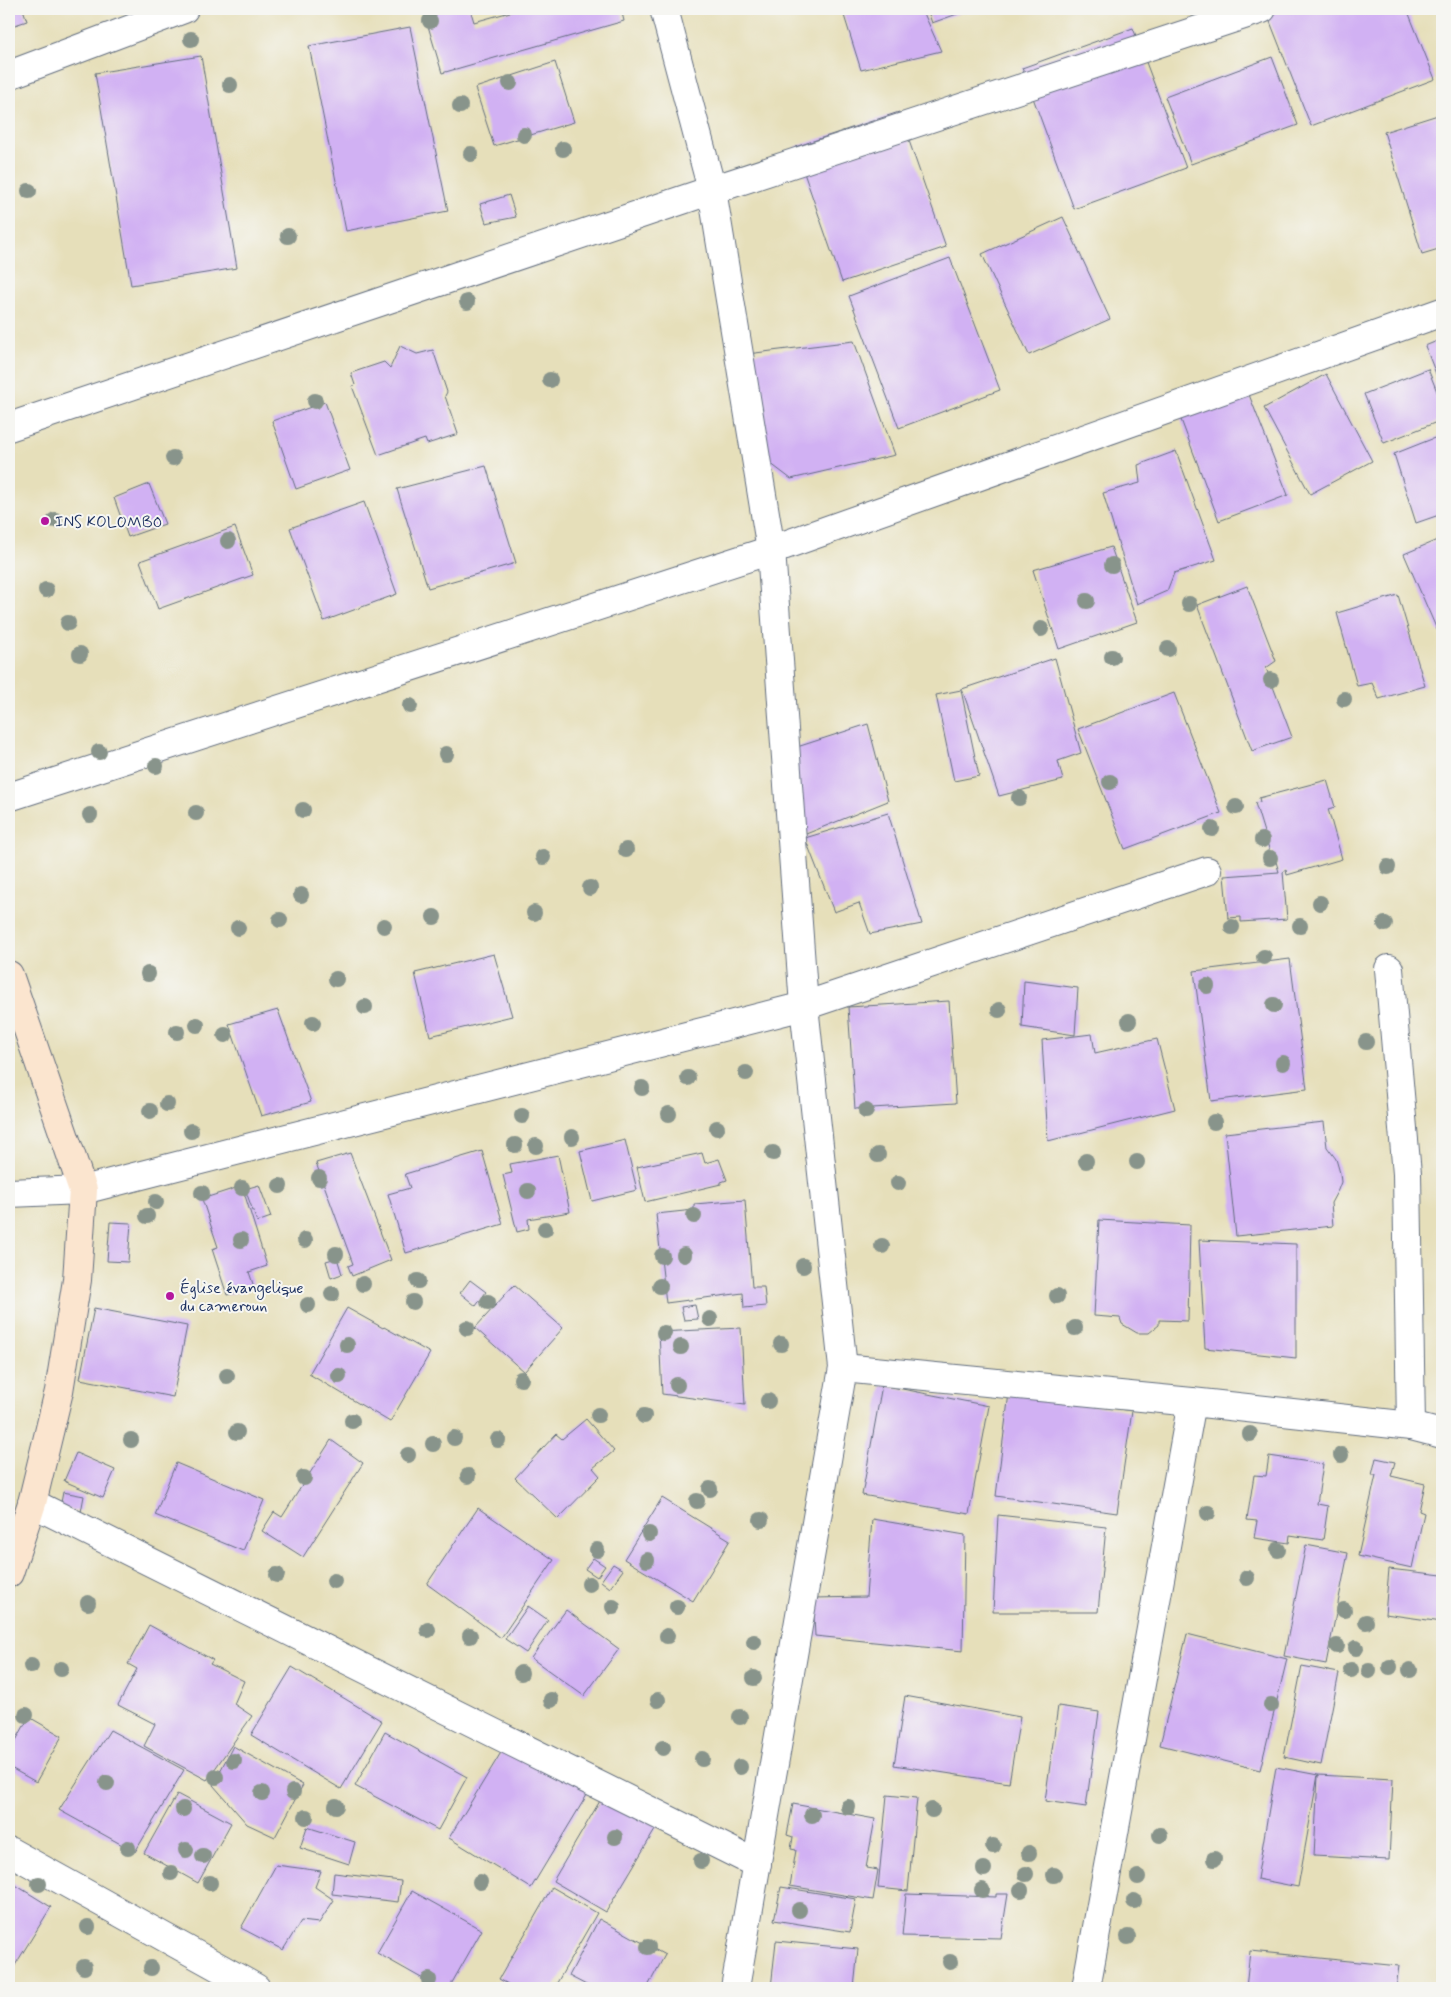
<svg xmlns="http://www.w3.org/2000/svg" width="1451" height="1997" viewBox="0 0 1451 1997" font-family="Mynerve,sans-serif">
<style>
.building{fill:#d1b1f3}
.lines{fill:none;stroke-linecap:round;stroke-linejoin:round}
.street-casing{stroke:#626d7e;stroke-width:30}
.secondary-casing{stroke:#626d7e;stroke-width:30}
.street{stroke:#fff;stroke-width:28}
.secondary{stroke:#fbe5cf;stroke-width:28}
.tree{fill:#88948b}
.poi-dot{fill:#b5179e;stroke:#f6f6f2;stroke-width:2}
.labels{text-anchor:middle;stroke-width:4;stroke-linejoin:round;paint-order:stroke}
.poi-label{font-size:16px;fill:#1b2f5e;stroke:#f6f6f2;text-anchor:start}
</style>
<rect width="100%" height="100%" fill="#f6f6f2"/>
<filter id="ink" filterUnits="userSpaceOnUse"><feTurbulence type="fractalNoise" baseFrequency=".02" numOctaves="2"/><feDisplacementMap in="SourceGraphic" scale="10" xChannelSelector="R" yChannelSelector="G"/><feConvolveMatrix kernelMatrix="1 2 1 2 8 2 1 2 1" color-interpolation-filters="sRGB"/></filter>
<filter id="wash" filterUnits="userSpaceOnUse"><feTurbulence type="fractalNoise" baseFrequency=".0096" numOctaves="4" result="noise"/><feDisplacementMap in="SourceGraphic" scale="20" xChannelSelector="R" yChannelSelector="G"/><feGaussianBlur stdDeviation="1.12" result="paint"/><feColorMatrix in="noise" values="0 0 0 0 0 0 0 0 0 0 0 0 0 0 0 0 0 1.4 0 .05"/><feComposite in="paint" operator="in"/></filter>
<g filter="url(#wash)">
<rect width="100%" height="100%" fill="#e6dfba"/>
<g id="blocks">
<!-- building -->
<g class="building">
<polygon points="9,9 23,9 27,21 9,27"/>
<polygon points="423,9 470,9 474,22 521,9 621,9 624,21 442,73"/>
<polygon points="842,9 922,9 941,51 861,70"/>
<polygon points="927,9 971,9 932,23"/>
<polygon points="1265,9 1407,9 1435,79 1311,126"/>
<polygon points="410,27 448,211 346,231 309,46"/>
<polygon points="1133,28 1186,168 1074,209 1022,68"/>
<polygon points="201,56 237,268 131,285 95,73"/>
<polygon points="1272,57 1298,125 1191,164 1165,97"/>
<polygon points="555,62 574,122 494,146 475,88"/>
<polygon points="899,112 946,247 842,282 795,147"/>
<polygon points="1441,114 1442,120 1442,248 1422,254 1384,132"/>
<polygon points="509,195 516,217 486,223 480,204"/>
<polygon points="1063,217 1110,319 1029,355 982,254"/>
<polygon points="950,258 1000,390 899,428 849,296"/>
<polygon points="1442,339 1442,389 1425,346"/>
<polygon points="854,341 895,455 791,479 762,457 747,354"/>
<polygon points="400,346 417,354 433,350 447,392 445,396 458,434 427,444 425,439 378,455 352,386 355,385 351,373 384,362 390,368"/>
<polygon points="1428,369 1442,404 1442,420 1384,443 1364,394"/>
<polygon points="1326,374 1372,461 1310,494 1264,408"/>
<polygon points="1248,392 1288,495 1219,521 1180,417"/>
<polygon points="325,402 350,470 296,489 272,421"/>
<polygon points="1442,435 1442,514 1416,523 1394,454"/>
<polygon points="1176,451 1216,560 1174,573 1167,591 1137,604 1103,493 1140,483 1138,465"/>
<polygon points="486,466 516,563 428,588 397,489"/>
<polygon points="149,484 165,524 128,537 114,498"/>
<polygon points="364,502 397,594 324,621 290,528"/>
<polygon points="235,527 253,575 158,609 140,561"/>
<polygon points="1442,538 1442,631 1438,632 1404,554"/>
<polygon points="1111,547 1137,622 1059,649 1033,570"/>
<polygon points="1247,586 1276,661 1266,668 1292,737 1252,751 1197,605"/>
<polygon points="1398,595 1425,686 1379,699 1372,683 1357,686 1337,613"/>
<polygon points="1055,658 1081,753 1058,761 1063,780 999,796 962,689"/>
<polygon points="961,690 979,776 954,781 936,695"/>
<polygon points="1174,693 1221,813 1125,849 1078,729"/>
<polygon points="868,724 888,801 796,838 794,748"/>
<polygon points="1327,780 1335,807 1328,809 1342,859 1287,875 1286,870 1283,872 1287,919 1241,922 1241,917 1228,918 1224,876 1279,872 1273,851 1270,852 1255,803 1260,802 1259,798"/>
<polygon points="888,813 922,924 870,934 859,903 834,912 805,838"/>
<polygon points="494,954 512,1016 430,1036 415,973"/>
<polygon points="1290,959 1307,1089 1211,1101 1194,971"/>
<polygon points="1024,981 1078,988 1075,1035 1022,1027"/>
<polygon points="949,1001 956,1103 855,1109 848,1007"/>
<polygon points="278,1010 311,1102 261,1116 229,1024"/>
<polygon points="1092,1034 1095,1053 1157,1039 1175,1109 1048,1141 1042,1040"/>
<polygon points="1324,1122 1327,1147 1336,1159 1340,1173 1341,1182 1338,1190 1331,1203 1333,1226 1236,1236 1225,1133"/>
<polygon points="625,1140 637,1190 592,1201 580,1151"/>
<polygon points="482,1151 503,1224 406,1253 388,1194 410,1188 405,1174"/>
<polygon points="350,1153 391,1260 352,1276 348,1266 353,1264 316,1163"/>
<polygon points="702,1153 705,1163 719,1159 727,1180 721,1182 721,1184 645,1202 637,1167"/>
<polygon points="558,1155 570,1212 528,1219 529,1229 517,1232 503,1175 512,1173 510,1164"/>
<polygon points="259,1185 271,1217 257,1222 245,1189"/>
<polygon points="242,1186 267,1266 249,1272 254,1287 227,1295 212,1249 218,1247 202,1199"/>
<polygon points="745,1200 752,1287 764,1287 766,1306 744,1308 743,1293 666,1303 656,1214 694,1210 694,1204"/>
<polygon points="1099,1220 1190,1225 1188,1321 1159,1320 1159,1325 1149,1333 1137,1333 1122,1324 1120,1318 1094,1316"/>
<polygon points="110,1222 131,1223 128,1262 107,1261"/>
<polygon points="1199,1240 1296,1244 1296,1358 1205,1348"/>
<polygon points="337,1258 342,1274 331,1278 326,1261"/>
<polygon points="470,1280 486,1292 476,1306 460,1293"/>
<polygon points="514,1285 563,1328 524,1372 475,1328"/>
<polygon points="695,1305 698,1319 684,1320 681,1307"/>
<polygon points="94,1308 187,1326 173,1397 80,1379"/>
<polygon points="347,1308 383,1328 384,1327 430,1353 390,1422 309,1374"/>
<polygon points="741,1328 745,1405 662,1394 659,1332"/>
<polygon points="882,1385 989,1406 969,1514 862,1495"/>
<polygon points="1009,1393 1132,1411 1117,1513 996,1496"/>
<polygon points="586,1419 614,1451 593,1468 600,1476 558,1519 515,1478 556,1434 562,1439"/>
<polygon points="331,1440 363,1463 303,1557 262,1531 274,1512 282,1517"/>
<polygon points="76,1453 115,1470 103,1498 64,1481"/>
<polygon points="1269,1456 1323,1464 1317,1504 1328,1506 1323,1540 1290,1535 1289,1543 1254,1538 1257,1521 1247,1520 1254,1475 1266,1476"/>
<polygon points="1376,1458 1395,1462 1391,1476 1425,1484 1419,1511 1424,1513 1412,1568 1358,1556 1376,1475 1372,1475"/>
<polygon points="176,1463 264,1500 243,1551 155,1515"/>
<polygon points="63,1492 84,1496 81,1512 60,1508"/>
<polygon points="662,1498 730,1540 693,1601 624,1559"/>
<polygon points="478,1508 554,1560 501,1638 427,1584"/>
<polygon points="998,1515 1106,1527 1098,1612 993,1612"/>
<polygon points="872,1519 965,1535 963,1651 815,1636 813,1598 866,1597"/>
<polygon points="1306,1545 1348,1553 1326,1664 1284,1656"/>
<polygon points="593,1558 605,1566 597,1577 585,1569"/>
<polygon points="613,1564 623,1570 610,1588 601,1581"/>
<polygon points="1389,1569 1442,1575 1442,1622 1385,1614"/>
<polygon points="528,1606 548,1620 526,1653 505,1639"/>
<polygon points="566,1610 619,1649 584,1696 531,1658"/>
<polygon points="149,1625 213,1660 210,1664 244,1681 234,1704 252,1716 207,1780 144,1746 155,1724 118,1705 137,1669 128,1664"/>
<polygon points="1187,1634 1287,1659 1260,1770 1160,1745"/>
<polygon points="1302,1666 1339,1673 1321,1765 1284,1757"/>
<polygon points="292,1667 382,1721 341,1789 251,1735"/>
<polygon points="905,1696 1020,1717 1009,1783 894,1765"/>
<polygon points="1058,1706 1099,1712 1086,1807 1045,1801"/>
<polygon points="29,1717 62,1736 36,1782 9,1767 9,1753"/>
<polygon points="110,1730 184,1770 135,1852 59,1810"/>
<polygon points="385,1732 467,1777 438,1830 355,1786"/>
<polygon points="508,1741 590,1790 531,1888 449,1838"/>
<polygon points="233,1746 303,1785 275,1837 247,1824 213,1785"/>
<polygon points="1276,1767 1318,1775 1298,1887 1257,1879"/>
<polygon points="1318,1775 1393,1779 1389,1860 1314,1856"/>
<polygon points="177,1794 231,1823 198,1883 144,1853"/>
<polygon points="604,1794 658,1825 606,1912 553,1881"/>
<polygon points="887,1795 917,1798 908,1891 878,1888"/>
<polygon points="793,1804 875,1819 866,1868 878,1870 873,1900 790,1886 796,1850 791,1849 793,1837 787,1835"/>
<polygon points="307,1827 355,1842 349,1864 300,1848"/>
<polygon points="276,1865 321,1871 315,1887 334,1900 319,1923 301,1921 283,1950 241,1928"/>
<polygon points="334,1873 401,1881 398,1902 332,1894"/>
<polygon points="9,1881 51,1907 9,1975"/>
<polygon points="552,1887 597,1913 554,1988 515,1988 499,1979"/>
<polygon points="781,1887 856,1899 850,1932 774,1920"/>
<polygon points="412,1891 482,1930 449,1988 439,1988 377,1953"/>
<polygon points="906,1894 996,1897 996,1894 1008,1894 1001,1938 902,1936"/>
<polygon points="599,1919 665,1955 647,1988 592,1988 569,1976"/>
<polygon points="776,1941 858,1949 854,1988 771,1988"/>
<polygon points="1250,1951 1399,1966 1396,1988 1246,1988"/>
</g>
</g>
</g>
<g filter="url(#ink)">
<use href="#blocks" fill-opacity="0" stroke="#626d7e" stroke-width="1"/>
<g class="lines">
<!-- street casing -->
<g class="street-casing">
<g id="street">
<polyline points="664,9 712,190 771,550 804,1006 843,1368 735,1988"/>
<polyline points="9,75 184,9"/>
<polyline points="9,427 712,190 1262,9"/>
<polyline points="9,797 771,550 1442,312"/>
<polyline points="1389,969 1407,1174 1411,1426"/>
<polyline points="9,1193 83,1190 804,1006 1207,871"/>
<polyline points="843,1368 1192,1402 1411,1426 1442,1434"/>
<polyline points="32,1503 757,1864"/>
<polyline points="9,1851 256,1988"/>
<polyline points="1086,1988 1192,1402"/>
</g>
</g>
<!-- secondary casing -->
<g class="secondary-casing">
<polyline id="secondary" points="9,975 83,1190 77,1280 59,1391 32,1503 9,1573"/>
</g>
<!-- street -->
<use href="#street" class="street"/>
<!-- secondary -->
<use href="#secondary" class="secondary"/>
</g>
<!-- trees -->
<g class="tree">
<circle cx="430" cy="21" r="8"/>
<circle cx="191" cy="39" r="8"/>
<circle cx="510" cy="83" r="8"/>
<circle cx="230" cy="85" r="8"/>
<circle cx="460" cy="106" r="8"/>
<circle cx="524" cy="135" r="8"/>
<circle cx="563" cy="149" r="8"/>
<circle cx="471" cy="154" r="8"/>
<circle cx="29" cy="191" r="8"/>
<circle cx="288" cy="236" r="8"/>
<circle cx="467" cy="302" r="8"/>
<circle cx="550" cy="380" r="8"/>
<circle cx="315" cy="401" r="8"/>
<circle cx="173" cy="458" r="8"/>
<circle cx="55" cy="520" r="8"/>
<circle cx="228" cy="541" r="8"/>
<circle cx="1112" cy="565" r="8"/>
<circle cx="46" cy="590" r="8"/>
<circle cx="1087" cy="601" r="8"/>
<circle cx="1189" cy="604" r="8"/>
<circle cx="68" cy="623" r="8"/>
<circle cx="1041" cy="629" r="8"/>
<circle cx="1168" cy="649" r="8"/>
<circle cx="80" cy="654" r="8"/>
<circle cx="1112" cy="657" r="8"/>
<circle cx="1271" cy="680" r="8"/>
<circle cx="1344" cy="699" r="8"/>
<circle cx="410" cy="706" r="8"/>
<circle cx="99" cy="752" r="8"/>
<circle cx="446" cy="754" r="8"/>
<circle cx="156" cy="766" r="8"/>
<circle cx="1110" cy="782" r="8"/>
<circle cx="1019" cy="798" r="8"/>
<circle cx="1236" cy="807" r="8"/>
<circle cx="303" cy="810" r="8"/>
<circle cx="196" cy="813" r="8"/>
<circle cx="90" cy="815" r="8"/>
<circle cx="1212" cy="829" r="8"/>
<circle cx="1262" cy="840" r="8"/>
<circle cx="626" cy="850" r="8"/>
<circle cx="543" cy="857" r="8"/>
<circle cx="1270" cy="858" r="8"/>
<circle cx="1388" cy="867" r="8"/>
<circle cx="590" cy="888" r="8"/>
<circle cx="301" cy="895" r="8"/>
<circle cx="1320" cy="903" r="8"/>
<circle cx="534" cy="913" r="8"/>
<circle cx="434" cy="917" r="8"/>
<circle cx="280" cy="920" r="8"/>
<circle cx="1385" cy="924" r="8"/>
<circle cx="384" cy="926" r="8"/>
<circle cx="1300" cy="926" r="8"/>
<circle cx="1232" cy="927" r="8"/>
<circle cx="238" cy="928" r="8"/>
<circle cx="1264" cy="957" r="8"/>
<circle cx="148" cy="974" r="8"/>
<circle cx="336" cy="979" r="8"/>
<circle cx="1207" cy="986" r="8"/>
<circle cx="1274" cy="1005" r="8"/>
<circle cx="365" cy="1007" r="8"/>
<circle cx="999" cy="1010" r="8"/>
<circle cx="1129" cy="1021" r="8"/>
<circle cx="313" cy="1023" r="8"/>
<circle cx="197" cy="1025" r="8"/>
<circle cx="177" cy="1032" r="8"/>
<circle cx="225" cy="1035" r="8"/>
<circle cx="1366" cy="1042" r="8"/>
<circle cx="1283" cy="1063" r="8"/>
<circle cx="746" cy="1073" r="8"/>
<circle cx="688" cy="1078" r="8"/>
<circle cx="642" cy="1088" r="8"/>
<circle cx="167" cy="1104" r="8"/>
<circle cx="150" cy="1111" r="8"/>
<circle cx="866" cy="1111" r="8"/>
<circle cx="669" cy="1114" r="8"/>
<circle cx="522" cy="1116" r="8"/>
<circle cx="1214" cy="1122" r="8"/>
<circle cx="717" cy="1128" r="8"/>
<circle cx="191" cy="1131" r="8"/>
<circle cx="572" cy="1137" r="8"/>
<circle cx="515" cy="1145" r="8"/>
<circle cx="536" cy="1146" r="8"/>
<circle cx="773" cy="1153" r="8"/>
<circle cx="878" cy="1155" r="8"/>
<circle cx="1086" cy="1161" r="8"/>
<circle cx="1137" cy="1162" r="8"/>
<circle cx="319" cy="1178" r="8"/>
<circle cx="898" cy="1183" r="8"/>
<circle cx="280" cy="1186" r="8"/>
<circle cx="242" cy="1188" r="8"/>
<circle cx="528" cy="1191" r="8"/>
<circle cx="202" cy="1193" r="8"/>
<circle cx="156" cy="1202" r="8"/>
<circle cx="147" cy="1216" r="8"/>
<circle cx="694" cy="1216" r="8"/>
<circle cx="545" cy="1229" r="8"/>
<circle cx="241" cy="1240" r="8"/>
<circle cx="305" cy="1240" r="8"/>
<circle cx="882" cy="1246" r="8"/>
<circle cx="336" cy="1254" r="8"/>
<circle cx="684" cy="1255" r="8"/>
<circle cx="662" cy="1256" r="8"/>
<circle cx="803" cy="1266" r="8"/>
<circle cx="418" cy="1281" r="8"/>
<circle cx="363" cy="1284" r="8"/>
<circle cx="660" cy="1286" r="8"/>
<circle cx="332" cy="1294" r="8"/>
<circle cx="1057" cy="1296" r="8"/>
<circle cx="413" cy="1302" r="8"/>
<circle cx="488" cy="1302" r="8"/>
<circle cx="308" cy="1305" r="8"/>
<circle cx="710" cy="1319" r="8"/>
<circle cx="467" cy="1328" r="8"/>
<circle cx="1075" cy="1328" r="8"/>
<circle cx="664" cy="1333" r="8"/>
<circle cx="781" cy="1344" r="8"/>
<circle cx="347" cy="1345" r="8"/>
<circle cx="681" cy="1347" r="8"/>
<circle cx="227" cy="1376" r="8"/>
<circle cx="339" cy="1376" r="8"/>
<circle cx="521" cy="1379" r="8"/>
<circle cx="677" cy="1385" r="8"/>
<circle cx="768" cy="1401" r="8"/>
<circle cx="598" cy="1415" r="8"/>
<circle cx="644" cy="1416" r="8"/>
<circle cx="352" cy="1421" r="8"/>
<circle cx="237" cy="1432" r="8"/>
<circle cx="1250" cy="1434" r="8"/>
<circle cx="454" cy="1438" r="8"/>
<circle cx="131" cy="1440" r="8"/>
<circle cx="498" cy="1440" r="8"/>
<circle cx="433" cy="1444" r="8"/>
<circle cx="408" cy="1455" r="8"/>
<circle cx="1341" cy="1455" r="8"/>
<circle cx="468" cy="1476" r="8"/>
<circle cx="304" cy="1478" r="8"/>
<circle cx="710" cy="1489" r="8"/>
<circle cx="697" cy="1501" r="8"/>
<circle cx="1208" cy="1513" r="8"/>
<circle cx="761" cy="1520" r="8"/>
<circle cx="649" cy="1534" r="8"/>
<circle cx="597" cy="1550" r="8"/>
<circle cx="1278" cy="1550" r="8"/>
<circle cx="647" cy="1560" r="8"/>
<circle cx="277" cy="1575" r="8"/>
<circle cx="1247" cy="1578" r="8"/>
<circle cx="334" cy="1581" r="8"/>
<circle cx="589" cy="1584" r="8"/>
<circle cx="88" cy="1603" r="8"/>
<circle cx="613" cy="1607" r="8"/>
<circle cx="677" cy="1607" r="8"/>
<circle cx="1344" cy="1610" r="8"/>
<circle cx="1366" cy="1622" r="8"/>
<circle cx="428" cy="1630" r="8"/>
<circle cx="470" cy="1636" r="8"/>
<circle cx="667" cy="1636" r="8"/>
<circle cx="754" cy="1642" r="8"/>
<circle cx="1337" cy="1646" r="8"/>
<circle cx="1356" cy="1648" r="8"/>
<circle cx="31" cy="1666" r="8"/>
<circle cx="1390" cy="1667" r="8"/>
<circle cx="61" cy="1669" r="8"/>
<circle cx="1351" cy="1670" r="8"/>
<circle cx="1410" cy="1670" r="8"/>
<circle cx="1369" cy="1671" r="8"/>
<circle cx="521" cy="1673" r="8"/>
<circle cx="754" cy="1678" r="8"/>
<circle cx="551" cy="1700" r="8"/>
<circle cx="658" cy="1700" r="8"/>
<circle cx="1271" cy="1705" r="8"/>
<circle cx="26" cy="1715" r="8"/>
<circle cx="740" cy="1717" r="8"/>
<circle cx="663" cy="1748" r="8"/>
<circle cx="702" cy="1759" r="8"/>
<circle cx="234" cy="1761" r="8"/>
<circle cx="740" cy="1767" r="8"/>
<circle cx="216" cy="1777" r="8"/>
<circle cx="107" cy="1783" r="8"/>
<circle cx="293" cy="1792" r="8"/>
<circle cx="262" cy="1793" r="8"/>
<circle cx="336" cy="1806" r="8"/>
<circle cx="848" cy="1807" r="8"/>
<circle cx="183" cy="1809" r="8"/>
<circle cx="932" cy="1810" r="8"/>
<circle cx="812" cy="1815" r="8"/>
<circle cx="306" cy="1817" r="8"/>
<circle cx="1160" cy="1835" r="8"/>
<circle cx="615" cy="1837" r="8"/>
<circle cx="993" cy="1846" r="8"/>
<circle cx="128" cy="1848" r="8"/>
<circle cx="186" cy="1850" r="8"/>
<circle cx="1029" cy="1853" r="8"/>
<circle cx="203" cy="1856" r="8"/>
<circle cx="1214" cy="1859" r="8"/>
<circle cx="701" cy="1861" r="8"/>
<circle cx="984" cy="1869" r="8"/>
<circle cx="171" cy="1873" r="8"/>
<circle cx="1026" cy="1874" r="8"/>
<circle cx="1054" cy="1875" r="8"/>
<circle cx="1138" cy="1877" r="8"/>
<circle cx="480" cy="1882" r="8"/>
<circle cx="210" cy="1883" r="8"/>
<circle cx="39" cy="1884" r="8"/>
<circle cx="982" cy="1890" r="8"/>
<circle cx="1021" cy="1890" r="8"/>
<circle cx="1134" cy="1901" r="8"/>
<circle cx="799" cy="1910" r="8"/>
<circle cx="88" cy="1927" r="8"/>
<circle cx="1128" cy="1937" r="8"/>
<circle cx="648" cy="1947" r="8"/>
<circle cx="950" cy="1962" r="8"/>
<circle cx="84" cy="1967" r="8"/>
<circle cx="151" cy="1968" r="8"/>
<circle cx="429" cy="1980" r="8"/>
</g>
</g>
<!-- markers -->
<g class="poi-dot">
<circle cx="45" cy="521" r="5"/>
<circle cx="170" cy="1296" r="5"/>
</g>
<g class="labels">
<!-- poi labels -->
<g class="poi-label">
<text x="55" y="527">INS KOLOMBO</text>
<text x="180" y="1293">Église évangelique<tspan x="180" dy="18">du cameroun</tspan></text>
</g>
</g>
<!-- margin -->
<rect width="1451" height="1997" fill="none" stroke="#f6f6f2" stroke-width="30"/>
</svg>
